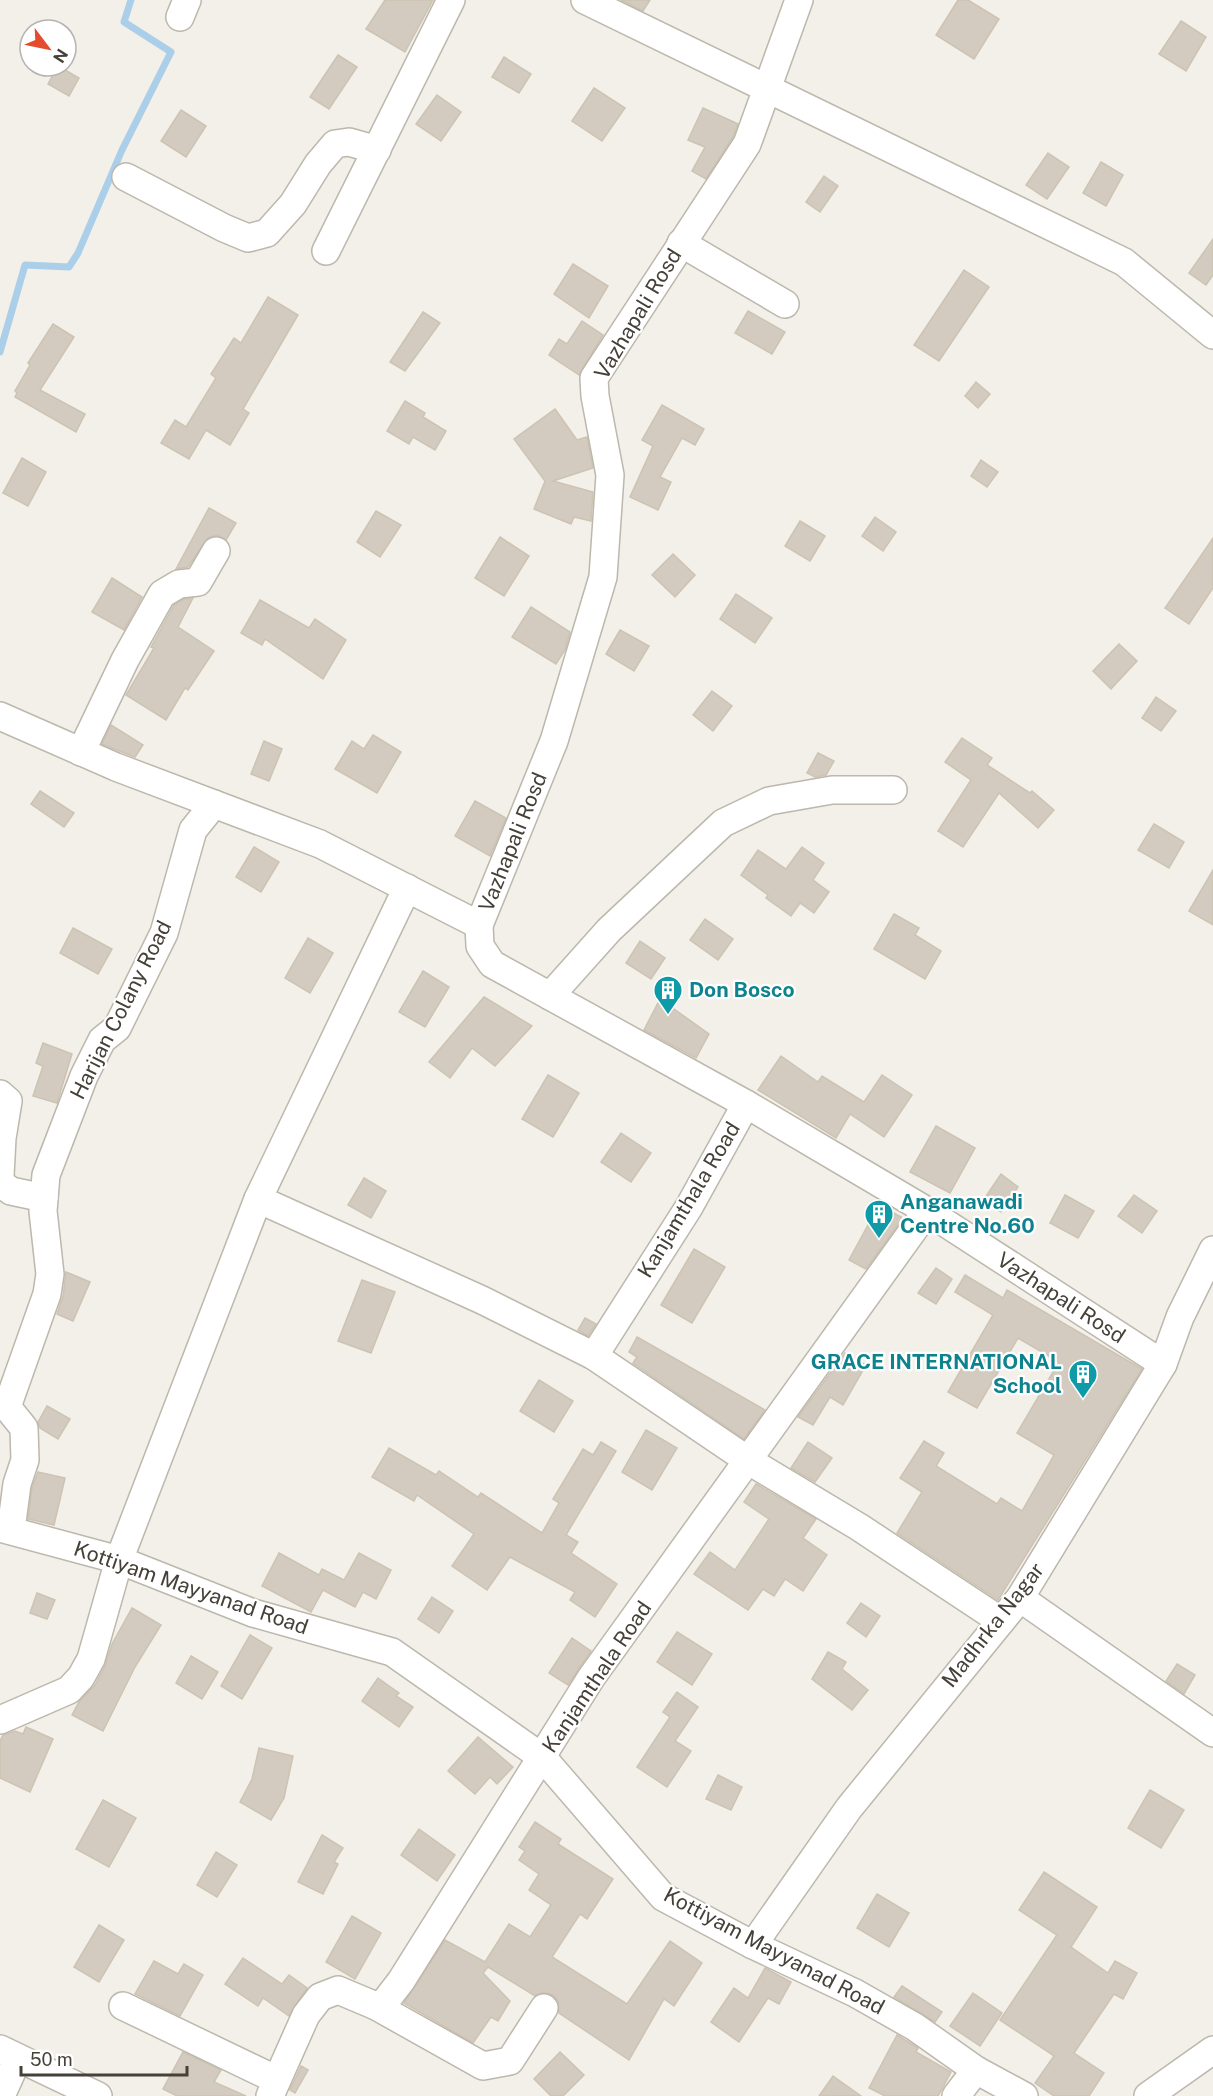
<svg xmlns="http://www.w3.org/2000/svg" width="1213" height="2096" viewBox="0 0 1213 2096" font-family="'Public Sans',sans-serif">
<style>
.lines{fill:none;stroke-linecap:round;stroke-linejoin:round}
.stream{stroke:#abcfe9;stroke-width:7}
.building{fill:#d3cbbf;stroke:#cdc3b3;stroke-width:1.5}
.minor-casing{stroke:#bdb7ac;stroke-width:30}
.minor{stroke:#fff;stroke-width:27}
.labels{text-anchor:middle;stroke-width:4.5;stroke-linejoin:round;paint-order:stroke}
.street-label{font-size:21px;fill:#454038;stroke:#fff}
.culture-label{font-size:21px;font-weight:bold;fill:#0d838f;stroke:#fff;text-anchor:start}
</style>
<rect width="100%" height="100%" fill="#f2f0e9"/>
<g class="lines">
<!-- stream -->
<polyline class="stream" points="0,352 25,265 69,267 78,253 122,150 171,52 124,22 131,0"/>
</g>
<!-- building -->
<g class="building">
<polygon points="385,0 433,0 405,52 366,29"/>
<polygon points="621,0 650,0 643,11"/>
<polygon points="958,0 968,0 999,19 974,59 936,35"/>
<polygon points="1181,21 1206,37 1186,71 1159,54"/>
<polygon points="338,55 357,67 329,109 310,97"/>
<polygon points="504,57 531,74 519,93 492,77"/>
<polygon points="58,66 79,78 69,96 48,84"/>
<polygon points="594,88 625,108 602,141 572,121"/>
<polygon points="437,95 461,112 441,141 416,124"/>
<polygon points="703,108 738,124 733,137 706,179 692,171 705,147 688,140"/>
<polygon points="181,110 206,126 186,157 161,141"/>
<polygon points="1048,153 1069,167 1047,199 1026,185"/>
<polygon points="1101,162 1123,175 1106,206 1083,193"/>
<polygon points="824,176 838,186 820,212 806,202"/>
<polygon points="1213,239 1213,275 1206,285 1189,273"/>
<polygon points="573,264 608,286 589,318 554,294"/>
<polygon points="964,270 989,287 939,361 914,345"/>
<polygon points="268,297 298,315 243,409 249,413 230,445 206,430 189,459 161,443 175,420 186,427 216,378 211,374 234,338 241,343"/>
<polygon points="748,311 785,332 772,354 735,333"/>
<polygon points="423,312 440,323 405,371 390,362"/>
<polygon points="582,321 603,335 579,375 549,355 559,339 567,344"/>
<polygon points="53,324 74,337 40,390 85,414 76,432 15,397 17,393 15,391 30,365 28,363"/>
<polygon points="976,382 990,394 978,408 965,396"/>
<polygon points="405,401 425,413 423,417 446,431 435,450 413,437 409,444 387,431"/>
<polygon points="662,405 704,429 695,445 682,438 660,477 671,482 658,510 630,497 653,446 642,440"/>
<polygon points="555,409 577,440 587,437 593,468 553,481 593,492 591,521 574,517 571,524 534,509 545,481 514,439"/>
<polygon points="22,458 46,472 28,506 3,493"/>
<polygon points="981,460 998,472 987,487 971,476"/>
<polygon points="209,508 236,523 226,540 217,535 208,538 188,567 176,569"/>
<polygon points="376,511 401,525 380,557 357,542"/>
<polygon points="875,517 896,532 883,551 862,536"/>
<polygon points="800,521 825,536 810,561 785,546"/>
<polygon points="500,537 529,556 504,596 475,578"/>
<polygon points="1213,538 1213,588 1189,624 1165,608"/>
<polygon points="673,554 695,575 675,597 652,575"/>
<polygon points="112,578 142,597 124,630 92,612"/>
<polygon points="736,594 772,618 755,643 720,619"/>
<polygon points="193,598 178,627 214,651 188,690 185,688 166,720 126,695 154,648 151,647 174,605 184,599"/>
<polygon points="260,600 309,628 315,619 346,640 323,679 265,639 262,645 241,633"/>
<polygon points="531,607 570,632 565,650 556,664 512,637"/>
<polygon points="620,630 649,646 634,671 606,654"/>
<polygon points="1119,644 1137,661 1111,689 1093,671"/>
<polygon points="712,691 732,706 713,731 693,715"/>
<polygon points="1156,697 1176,711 1161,731 1142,718"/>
<polygon points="111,725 143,745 135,757 102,744"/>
<polygon points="373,735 401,752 377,793 335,769 352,741 364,749"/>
<polygon points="962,738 992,758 987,765 1030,793 1032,791 1054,810 1038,828 999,793 963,847 938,831 971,780 945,762"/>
<polygon points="264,741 282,749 269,781 251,774"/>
<polygon points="818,753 834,761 826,775 815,777 807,773"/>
<polygon points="40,791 74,813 64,827 31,804"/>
<polygon points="475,801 506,818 490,856 455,836"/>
<polygon points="1154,824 1184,842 1169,868 1138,850"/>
<polygon points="254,847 279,862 261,892 236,877"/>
<polygon points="802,847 824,863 813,880 829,892 814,913 800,903 791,916 766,898 768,895 741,875 758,850 786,869"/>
<polygon points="1213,870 1213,925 1189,911"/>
<polygon points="894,914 919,928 915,935 941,951 925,979 874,949"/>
<polygon points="705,919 733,939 718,960 690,940"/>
<polygon points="73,928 112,949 98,974 60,953"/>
<polygon points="308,938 333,953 310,993 285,978"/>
<polygon points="640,941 665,958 651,979 626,963"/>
<polygon points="423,971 449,987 425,1027 399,1012"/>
<polygon points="484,997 532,1026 495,1066 472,1048 450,1078 429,1062"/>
<polygon points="660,999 709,1034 696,1058 644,1030"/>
<polygon points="43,1043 72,1054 57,1103 33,1096 43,1066 36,1063"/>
<polygon points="781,1056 818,1082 822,1076 864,1102 882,1075 912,1095 884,1137 850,1114 836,1138 758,1090"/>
<polygon points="548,1075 579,1093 553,1137 522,1119"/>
<polygon points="936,1126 975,1148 950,1193 910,1172"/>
<polygon points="621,1133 651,1153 631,1182 601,1162"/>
<polygon points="1001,1174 1018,1187 1001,1212 984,1199"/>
<polygon points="364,1178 386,1191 371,1218 348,1205"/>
<polygon points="1065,1195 1094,1211 1078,1238 1050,1223"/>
<polygon points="1134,1195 1157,1211 1142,1233 1118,1216"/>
<polygon points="879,1205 903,1218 866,1269 849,1260"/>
<polygon points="694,1249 725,1267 692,1323 661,1305"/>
<polygon points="936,1268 952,1279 936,1304 918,1293"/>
<polygon points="66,1272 90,1282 73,1321 57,1314 63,1296"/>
<polygon points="965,1275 1003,1298 1007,1290 1142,1369 998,1600 897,1533 922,1492 900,1478 924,1441 944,1453 936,1466 997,1504 1001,1498 1022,1511 1054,1455 1017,1433 1059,1362 1018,1338 977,1408 948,1392 993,1315 955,1292"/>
<polygon points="362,1280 395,1292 371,1353 338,1341"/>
<polygon points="585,1318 596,1324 588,1336 578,1330"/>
<polygon points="637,1337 765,1410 744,1439 633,1363 637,1357 629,1352"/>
<polygon points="845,1353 866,1365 843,1405 830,1397 813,1425 798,1417"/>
<polygon points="539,1380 573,1401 554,1432 520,1411"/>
<polygon points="47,1406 70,1419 58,1439 40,1428 38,1422"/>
<polygon points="646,1430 677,1448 652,1490 622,1472"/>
<polygon points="601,1442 616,1451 566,1535 578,1542 571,1553 617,1584 595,1617 570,1600 575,1592 510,1557 487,1590 452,1566 474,1534 417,1495 414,1501 372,1477 389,1448 436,1475 439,1471 478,1497 481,1493 542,1533 559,1503 553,1499 583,1449 593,1455"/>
<polygon points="808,1442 832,1458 815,1482 791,1468"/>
<polygon points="38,1472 65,1478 54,1525 28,1519 32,1488"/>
<polygon points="756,1484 816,1519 803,1538 827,1555 803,1591 785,1579 774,1596 763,1589 748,1610 694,1574 710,1552 735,1570 769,1519 744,1502"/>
<polygon points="279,1553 319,1575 322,1569 344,1580 359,1553 391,1570 376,1599 363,1592 355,1607 323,1590 311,1612 262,1586"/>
<polygon points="37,1593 55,1600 47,1619 30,1613"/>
<polygon points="432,1597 453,1611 439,1633 418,1619"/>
<polygon points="861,1603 880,1616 866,1637 847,1623"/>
<polygon points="132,1608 161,1625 135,1667 103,1731 72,1715 79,1702 95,1685 105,1666 112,1644"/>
<polygon points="677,1632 712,1654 692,1685 657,1662"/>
<polygon points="250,1635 272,1648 242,1699 221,1686"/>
<polygon points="572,1638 591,1651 568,1685 549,1673"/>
<polygon points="828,1652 846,1662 842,1669 868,1690 852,1710 812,1679"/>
<polygon points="191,1656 218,1672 202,1699 176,1683"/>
<polygon points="1177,1664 1195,1675 1184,1694 1166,1681"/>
<polygon points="378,1678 399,1693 396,1696 413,1707 399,1727 362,1701"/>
<polygon points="677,1692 698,1707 675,1741 691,1751 667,1787 637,1767 670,1717 663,1712"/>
<polygon points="26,1727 53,1739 30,1792 0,1778 0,1741 3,1735 15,1731 23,1734"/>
<polygon points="478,1737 513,1767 497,1784 490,1777 475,1794 448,1771"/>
<polygon points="259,1748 293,1756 284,1798 271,1820 240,1802 252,1779"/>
<polygon points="718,1775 742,1787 731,1810 706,1799"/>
<polygon points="1150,1790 1184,1810 1161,1848 1128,1828"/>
<polygon points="103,1800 136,1818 109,1867 76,1849"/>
<polygon points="535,1822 561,1839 558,1844 613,1879 587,1919 580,1914 552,1957 627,2004 670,1941 702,1963 674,2006 664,1999 629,2060 559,2013 558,2001 553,1995 544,1992 535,1996 488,1967 483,1973 510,2001 498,2021 491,2017 473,2043 404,2003 445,1940 485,1962 509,1924 530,1937 551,1905 529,1890 539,1874 519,1860 525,1851 519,1847"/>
<polygon points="419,1829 455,1855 437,1881 401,1855"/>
<polygon points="322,1835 343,1848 334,1862 338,1864 323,1894 298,1882"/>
<polygon points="216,1852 237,1865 217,1897 197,1885"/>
<polygon points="1044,1872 1097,1907 1071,1947 1108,1973 1115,1961 1137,1973 1123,1999 1114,1994 1074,2053 1104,2073 1089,2096 1054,2096 1035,2083 1054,2056 1000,2020 1057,1935 1019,1910"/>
<polygon points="877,1894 909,1913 889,1947 857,1928"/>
<polygon points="352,1916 381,1933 355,1979 326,1962"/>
<polygon points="99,1925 124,1940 99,1982 74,1967"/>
<polygon points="243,1958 282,1984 289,1975 307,1988 289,2016 263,1998 258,2006 225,1984"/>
<polygon points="154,1961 178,1974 184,1964 203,1975 180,2016 135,1994"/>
<polygon points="765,1968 791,1982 779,2004 768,1998 739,2042 711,2022 734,1988 748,1998"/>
<polygon points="902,1986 942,2012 935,2022 894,1997"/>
<polygon points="973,1993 1002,2013 980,2046 950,2026"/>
<polygon points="897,2035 918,2048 916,2052 951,2072 938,2096 885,2096 869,2088"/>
<polygon points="183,2052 221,2070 214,2082 246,2096 177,2096 163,2089"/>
<polygon points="560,2052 584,2075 563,2096 551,2096 534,2079"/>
<polygon points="301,2066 308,2070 295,2093 290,2090"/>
<polygon points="833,2076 861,2096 819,2096"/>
</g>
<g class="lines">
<!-- minor casing -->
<g class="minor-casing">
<g id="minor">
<polyline points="585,0 1124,262 1213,335"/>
<polyline points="799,0 747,144 594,378 595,396 610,475 603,577 554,741 479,925 480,946 492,964 746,1104 927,1211 1163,1364"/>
<polyline points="180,17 187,0"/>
<polyline points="126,177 224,228 248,238 267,233 293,204 318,164 335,144 349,142 377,150"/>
<polyline points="681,243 785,304"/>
<polyline points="326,251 451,0"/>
<polyline points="0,716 116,767 320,844 479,925"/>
<polyline points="81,752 125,660 162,594 179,584 198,582 216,551"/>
<polyline points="550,996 609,930 723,823 769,801 832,790 893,790"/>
<polyline points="0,1094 8,1101 2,1138 0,1176"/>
<polyline points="0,1183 11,1191 44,1198"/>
<polyline points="258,1199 482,1300 594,1356 749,1461 859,1527 1001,1621"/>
<polyline points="594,1356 689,1207 746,1104"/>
<polyline points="0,1528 119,1560 253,1613 392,1652 543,1758 663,1897 753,1945 855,1993 915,2027 976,2070 1024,2096"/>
<polyline points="11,1530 17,1484 25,1460 24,1428 7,1407 47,1294 50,1274 43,1211 46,1175 84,1076 102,1040 117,1028 164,933 193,830 214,804"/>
<polyline points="1020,1598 1213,1733"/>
<polyline points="0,1720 69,1690 81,1677 91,1659 119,1560 258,1199 407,888"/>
<polyline points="753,1945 849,1808 1020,1598 1163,1364 1180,1317 1213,1250"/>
<polyline points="123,2006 277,2080"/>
<polyline points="376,2006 483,2066 510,2061 544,2008"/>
<polyline points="0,2049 98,2096"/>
<polyline points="1,2096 18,2058"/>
<polyline points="270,2096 306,2015 320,1997 338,1990 376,2006 384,2003 401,1981 591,1678 927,1211"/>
<polyline points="956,2096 976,2070"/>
<polyline points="1148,2096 1213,2050"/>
</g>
</g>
<!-- minor -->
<use href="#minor" class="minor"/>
</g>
<!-- icons -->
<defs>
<g id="building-pin" transform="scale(1.5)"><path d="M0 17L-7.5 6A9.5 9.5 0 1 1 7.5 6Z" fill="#0f9aa8" stroke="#fff"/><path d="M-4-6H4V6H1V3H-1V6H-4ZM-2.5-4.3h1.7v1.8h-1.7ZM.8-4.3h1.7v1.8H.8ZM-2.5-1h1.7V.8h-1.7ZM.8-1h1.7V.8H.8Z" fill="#fff"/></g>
</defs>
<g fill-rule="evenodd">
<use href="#building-pin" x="668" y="990"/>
<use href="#building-pin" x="879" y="1214"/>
<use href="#building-pin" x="1083" y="1374"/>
</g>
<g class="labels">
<!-- street labels -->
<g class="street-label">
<text transform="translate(638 314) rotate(-59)" y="7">Vazhapali Rosd</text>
<text transform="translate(513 842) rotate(-68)" y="7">Vazhapali Rosd</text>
<text transform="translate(121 1010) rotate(-63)" y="7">Harijan Colany Road</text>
<text transform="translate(689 1200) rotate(-59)" y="7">Kanjamthala Road</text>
<text transform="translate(1061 1298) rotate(33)" y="7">Vazhapali Rosd</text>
<text transform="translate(191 1588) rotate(19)" y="7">Kottiyam Mayyanad Road</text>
<text transform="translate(993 1625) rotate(-52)" y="7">Madhrka Nagar</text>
<text transform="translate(597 1677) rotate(-56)" y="7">Kanjamthala Road</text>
<text transform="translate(774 1951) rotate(28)" y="7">Kottiyam Mayyanad Road</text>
</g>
<!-- culture labels -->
<g class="culture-label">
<text x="689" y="997">Don Bosco</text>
<text x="900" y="1209">Anganawadi<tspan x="900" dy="24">Centre No.60</tspan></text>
<text x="1062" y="1369" text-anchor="end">GRACE INTERNATIONAL<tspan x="1062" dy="24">School</tspan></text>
</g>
</g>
<!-- north arrow -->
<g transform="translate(48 48) rotate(122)"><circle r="28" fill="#ffffff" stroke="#b5b3af" stroke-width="1.5"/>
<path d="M0-4.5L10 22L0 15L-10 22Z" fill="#e44c2e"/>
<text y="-9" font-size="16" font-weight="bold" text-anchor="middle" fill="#454038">N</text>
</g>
<!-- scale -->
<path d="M21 2066v9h166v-9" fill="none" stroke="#454038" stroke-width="3"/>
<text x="30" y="2066" font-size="18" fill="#454038" stroke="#ffffff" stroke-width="4.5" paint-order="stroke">50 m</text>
</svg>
